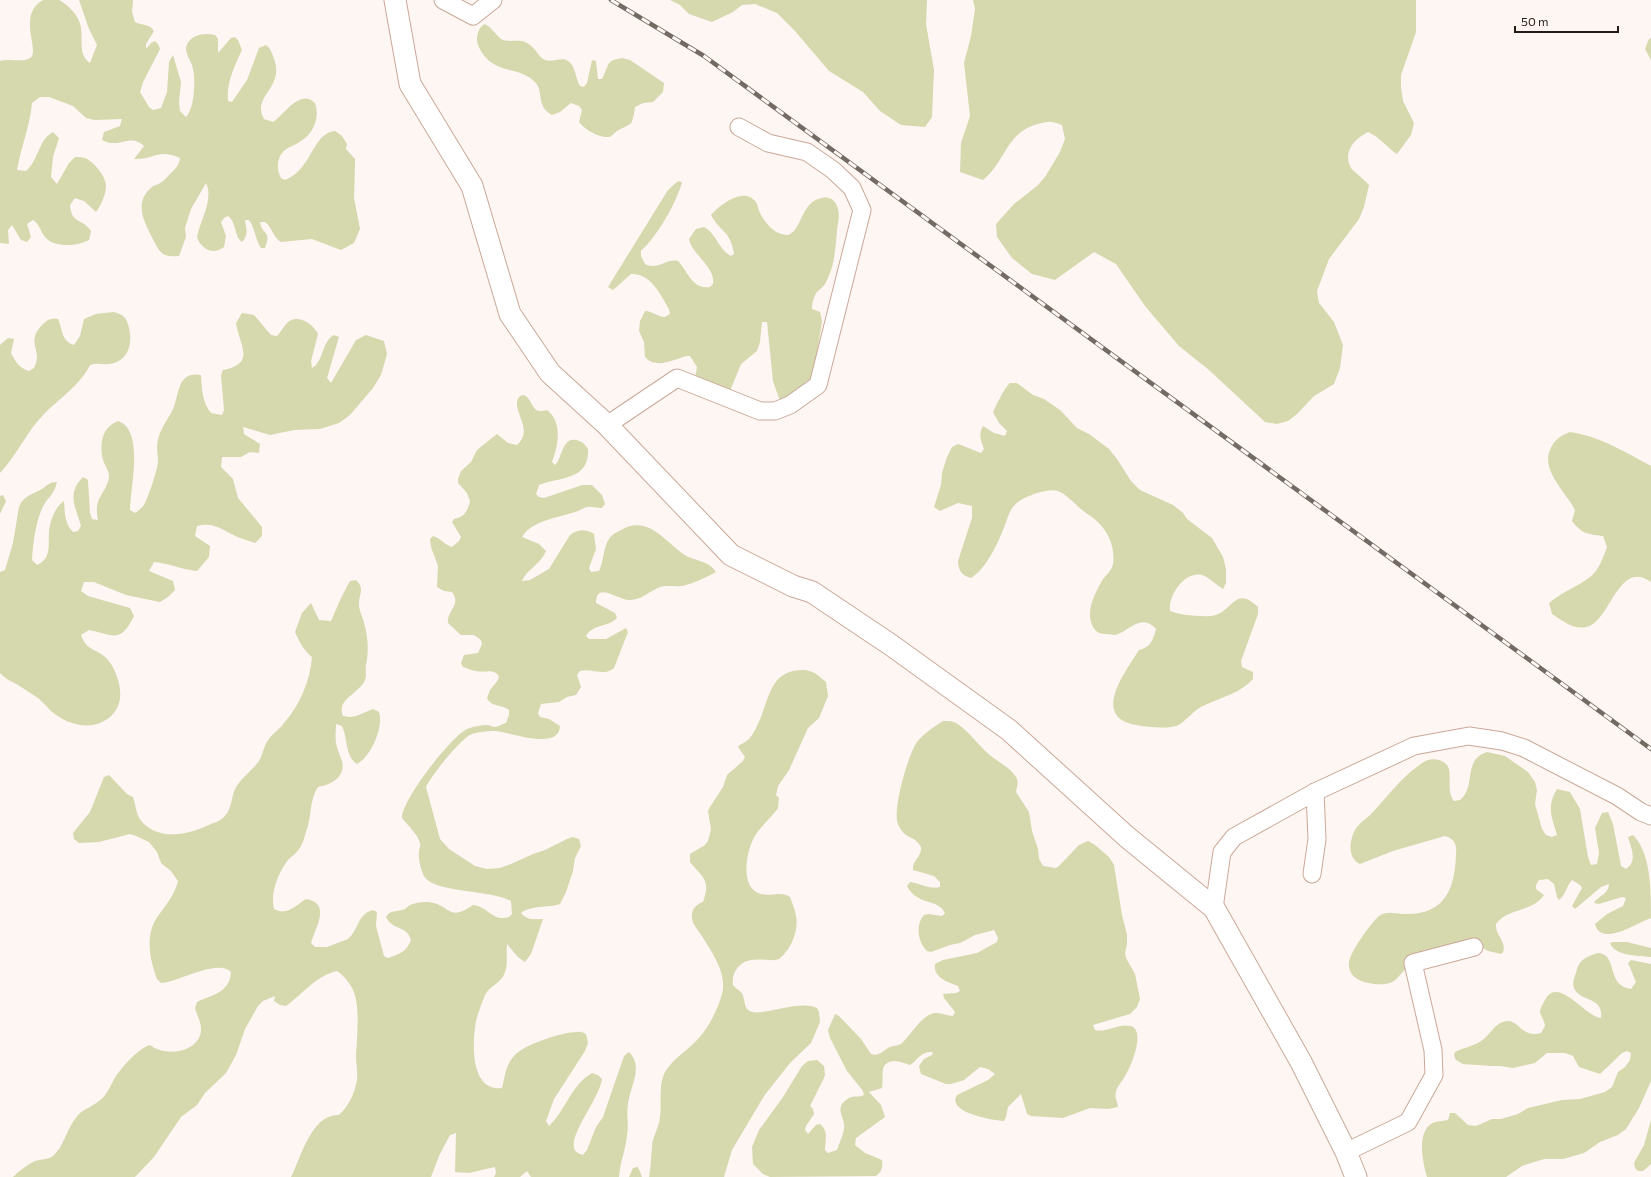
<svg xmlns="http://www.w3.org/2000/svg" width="1651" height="1177" viewBox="0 0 1651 1177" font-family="Commissioner,sans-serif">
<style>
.green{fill:#d6d8ae}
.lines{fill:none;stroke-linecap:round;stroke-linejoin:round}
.minor-casing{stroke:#cba898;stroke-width:19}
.tertiary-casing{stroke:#cba898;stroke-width:23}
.minor{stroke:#fff;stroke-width:17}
.tertiary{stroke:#fff;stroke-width:21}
.rail-casing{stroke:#746a64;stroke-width:4.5}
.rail{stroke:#fdf6f2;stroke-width:3;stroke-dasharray:9;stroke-linecap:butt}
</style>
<rect width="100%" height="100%" fill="#fdf6f2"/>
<!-- green -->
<g class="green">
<path d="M43,0c5,0 12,0 16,0 10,5 21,17 22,28 2,12 -3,27 9,35l7,-18 -8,-16 -10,-29h54l-1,12 3,10c7,4 14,1 19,9l-8,13v5l5,-6 4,-2 3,3 2,5 -17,33 -3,10 9,15 4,3 8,-2 6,-16 2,-30 4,-7 8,27 -2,20 1,9 6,6c9,-9 10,-40 6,-52 -2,-5 -6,-11 -6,-17 2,-13 19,-16 29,-13l3,4v14l13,-15 4,-1 3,3 4,10c-7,15 -16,33 -14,51l4,1 15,-22 12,-32 7,-3c5,4 6,8 8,14 11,29 -23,37 -10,60l9,3c12,-8 27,-34 42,-19 5,14 -1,30 -14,38 -5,4 -11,5 -16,9 -8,6 -9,20 -4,28l4,2c27,-10 27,-47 50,-49l7,5 5,8 -1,5 9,10v5l-1,34 6,31 -6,14 -13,7 -29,-11 -31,3c-8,-5 -9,-15 -16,-20h-5c2,14 12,7 5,26h-4c-6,-9 -6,-20 -12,-28h-4c1,8 4,15 -3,22 -8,-6 -5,-19 -14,-26l-4,2 -3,4 5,14 -2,11c-11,9 -23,2 -27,-10 3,-16 17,-38 9,-54l-15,26 -6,19 1,9 -7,19c-12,1 -17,0 -23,-11 -9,-18 -25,-41 -4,-58 2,-2 6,-2 8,-4 4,-2 6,-5 9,-8 6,-6 10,-9 11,-17 -23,-10 -25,2 -46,1l10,-13c-12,-11 -19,-2 -33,-3 -3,0 -6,-2 -9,-3l2,-8 16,-6 2,-7 -28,1 -8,-2 -13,-12 -24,-9h-9l-8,6c-2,23 -11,44 -15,67l9,1c13,-11 12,-31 27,-39l6,6 -6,19 -2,20 6,7 12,-21 6,-6c3,0 7,0 10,1 9,4 20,17 21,27 0,10 -5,20 -10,27l-12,-11 -9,-3 -5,7c2,20 11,12 21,26l-2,9c-11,6 -34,8 -43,-2 -6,-6 -6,-14 -13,-18l-6,4 4,13 -4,5 -6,-2 -9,-15 -4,5 1,14 -9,-1v-182c10,-3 22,2 30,-3 11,-6 -14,-43 13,-58z"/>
<polygon points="670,0 927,0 926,24 934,70 932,117 925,127 901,125 880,111 863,92 829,71 795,31 777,13 755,4 742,5 733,12 712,22 689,14 680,5"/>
<path d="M973,0h443v32l-15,43v12l2,14 11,22 -3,12 -14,19c-12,-8 -16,-16 -29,-22 -13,7 -26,19 -17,36 1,2 15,13 18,17l-5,22 -5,12 -30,40 -12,32 2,12 15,19 9,23 -3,23 -6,16 -20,12 -17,18 -9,7 -11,3 -12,-2 -56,-52 -30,-24 -34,-40 -29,-42 -22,-12 -39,28 -23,-6 -20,-16 -15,-21 -1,-13 18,-20 23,-18 8,-9 15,-25 5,-13 -3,-14c-11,-4 -13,-4 -24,-1 -32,8 -32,38 -55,56l-23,-8 1,-29 9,-27 -6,-53 7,-27 4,-27z"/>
<path d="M485,24c7,4 10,10 16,15 7,4 17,0 24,3 11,5 12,13 18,17 8,5 18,-3 25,2 8,5 7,17 12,25l4,1 3,-4 5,-23 4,1 2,18h4l7,-16 4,-3 9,-2 8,2 34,23 -1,9 -10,10 -10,1 -8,4c-3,20 -2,15 -18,24 -3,2 -5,5 -8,6 -10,1 -24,-7 -30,-15l3,-12 -3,-4 -8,-3 -11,9 -8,3c-17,-9 -7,-24 -18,-34 -17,-15 -40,-7 -53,-30 -2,-4 -4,-7 -4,-11 0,-7 2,-13 8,-16z"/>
<polygon points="1651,38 1651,60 1645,49 1649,39"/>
<path d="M680,181l2,2c-7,22 -24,52 -41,68v5l4,8c13,7 21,-6 33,-3 10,10 14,29 32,26l3,-3c3,-17 -21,-29 -24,-45l7,-10 8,-2c12,6 15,23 27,29l3,-2c-3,-23 -14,-22 -23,-39 9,-10 31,-27 43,-15 3,2 4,7 5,11 6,12 15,24 29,24 13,-4 13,-30 30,-36 7,-3 15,-2 18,5 5,10 2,17 1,27 -2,19 -2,35 -12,53 -2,3 -4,4 -6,6 -5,4 -7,13 -7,19l8,3 2,9 -10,65 -32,15 -7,-20 -6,-59h-5l-2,20 -3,9 -16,13 -11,27 -35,-13 2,-11 -7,-11h-3c-13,3 -31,14 -42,1l-1,-15 -5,-11 1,-10 5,-10c8,0 12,6 20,6l5,-3 -1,-5c-9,-15 -18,-36 -38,-35l-18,16 -5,-3 60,-97 9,-8z"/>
<path d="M113,312c10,2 14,6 16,16 4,16 -1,34 -20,36 -7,1 -12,-2 -19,1 -9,19 -31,34 -46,49 -17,17 -27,41 -44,59v-128l8,-7 6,1 -3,14c4,8 8,15 18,18l5,-3c10,-18 -10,-25 9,-44 5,-5 8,-6 15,-5 5,11 3,22 16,26l6,-9 4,-17 12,-5z"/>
<path d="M242,313l12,2 17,20 6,1c4,-4 6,-9 10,-13 10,-10 26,1 31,11l-7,27 1,7c12,-6 9,-26 22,-33l5,2 -12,41 4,5 25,-43 10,-5 18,6 3,13 -6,21 -8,13 -23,27 -11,8 -19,6 -26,1 -24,5 -27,-8 1,7 16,10 -1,9 -9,-1 -9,5h-19l-1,10 12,12 5,19 24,29v9l-7,7c-5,-2 -10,-3 -15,-5 -16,-6 -24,-17 -43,-12l-2,10 15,10 -1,11 -12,14c-15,-1 -28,-8 -43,-9l-5,9 24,10 2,9 -7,7 -8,5 -34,-7 -32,-13h-10l-3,9 7,5 42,12 4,8c-14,28 -20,19 -45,14l-8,5c6,17 16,13 26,24 6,6 10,16 12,25 3,13 1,24 -9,33 -18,15 -43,8 -59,-6 -4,-4 -8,-9 -13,-13 -7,-4 -13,-9 -20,-13 -7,-4 -13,-6 -18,-12v-101l5,-2 8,-27 6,-36c4,-11 14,-13 23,-18 6,-4 7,-7 15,-7 -3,14 -12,17 -16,29 -6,15 -8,33 -9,49l5,5c15,-7 11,-20 12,-33 1,-11 6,-25 15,-31 1,11 0,22 9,31l5,-1 3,-5c-5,-18 -15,-32 2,-49l5,3 2,33 2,6 6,1c-1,-5 -2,-12 0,-18 3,-9 10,-15 11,-25 0,-7 -4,-11 -6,-17 -4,-16 -1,-33 15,-39 27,9 12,67 12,89l5,3c3,-2 7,-5 9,-8 4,-7 14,-36 14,-44 0,-7 -2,-13 0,-21 2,-10 8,-18 13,-27 9,-14 4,-43 30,-38 1,14 1,27 10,38l11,2 2,-5 -3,-35 2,-5c34,-7 16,-25 13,-47z"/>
<path d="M1010,383h7l16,12 11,4 16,11 17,18 12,6 20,15 8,10 14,22 9,9 33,15 10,8 4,6 25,19 11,19 3,12v14l-3,6c-7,-4 -14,-12 -21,-14 -18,-4 -34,21 -32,36 9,4 37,7 46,4 18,-7 20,-29 42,-8v7l-17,47 1,6 11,5v7c-12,14 -31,18 -48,26 -11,4 -20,18 -29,21 -13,3 -28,1 -40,-1 -46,-8 -10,-54 3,-75 12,-3 14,-10 17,-21 -16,-17 -27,3 -41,6 -2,0 -6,-1 -9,-1 -4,0 -8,-1 -11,-4 -12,-16 0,-37 8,-51 4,-5 9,-9 10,-15 3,-20 -8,-39 -24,-49 -10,-6 -21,-20 -31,-24 -7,-2 -14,0 -21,2 -6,2 -14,5 -19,9 -8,6 -10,15 -13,23 -7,18 -18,43 -34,53 -9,-2 -13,-8 -13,-17l14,-43v-12l-14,-3 -18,8 -6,-4 7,-22 1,-12 5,-16 5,-10 6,-3 23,9 3,-4c-3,-9 -6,-14 -1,-23l11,7 11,3 2,-5 -8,-8 -6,-11c4,-8 11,-24 17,-29z"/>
<path d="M524,395c11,6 6,20 23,15 16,12 11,36 5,52l3,3c7,-6 7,-28 21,-25 6,1 9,4 12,9 2,32 -30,28 -49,36l-3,9 3,3 5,1 38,-13h10l10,10 3,9 -3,4c-5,0 -11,-2 -15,-1 -4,1 -8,4 -12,5 -17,6 -43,8 -53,25l17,7 7,7c-5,13 -19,18 -24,30l8,-1 19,-11 21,-34c8,-6 16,-6 24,-1l2,15 -7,19 2,4 8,-1c5,-10 4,-23 10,-32 3,-5 7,-6 12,-9 26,-15 42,9 61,23 11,9 26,6 34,19 -9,5 -26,13 -34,14 -7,1 -15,-1 -22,1 -10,4 -19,13 -30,13 -11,1 -34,-20 -34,3l19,10 2,5c-8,9 -25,6 -31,18l3,3h17l20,-11 2,4 -14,36c-10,9 -22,0 -34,3l-3,4 4,12 -5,8 -9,2 -8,5 -18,2 -3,9 2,4 9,2 11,7c-1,26 -52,5 -66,5 -6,0 -16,1 -22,3 -10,3 -42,43 -46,53l14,52 9,10 26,17 12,3 13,-1 11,-4 22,-10 12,-4 22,-11 6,-2 6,2 2,7 -6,12 -2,13 -7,21 -6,12c-12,4 -29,1 -39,9 7,8 13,6 22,6l-12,35 -6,8 -7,-5 -11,-13c-1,9 1,20 -2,28 -3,11 -15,13 -20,23 -3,8 -7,18 -9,26 -4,21 -6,71 26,67 3,-11 3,-22 12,-32 9,-11 48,-24 63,-24 3,-1 7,1 9,2l2,9 -3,8 -31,48 -8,22 3,5c17,-16 22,-41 43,-53l6,2 4,4c-2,18 -32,54 -28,69 1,4 5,6 9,7l4,-5 9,-23 7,-10 21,-61 5,-4c15,15 1,34 -1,52 -2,10 1,20 -1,31 -1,14 -7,27 -8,42h-88l-4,-6 -7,6h-26l2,-4 -1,-6 -26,6 -14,-1 1,-39 -6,2 -11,21 -8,21h-140c10,-19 20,-63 48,-62 9,-8 16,-22 18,-35 1,-8 -1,-16 -1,-24 1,-19 4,-47 -2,-64 -3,-8 -11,-17 -17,-21 -22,5 -34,23 -51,35l-6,-1 -6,-4 1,-5 -12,5 -5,5 -13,23 -9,26 -10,18 -21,20 -8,12 -16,12 -27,40 -19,20h-122c6,-6 14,-12 22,-16 6,-2 13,-1 18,-5 11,-10 13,-25 22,-37 6,-10 16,-11 24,-18 8,-5 12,-17 17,-25 7,-10 23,-28 34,-31 15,12 47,8 51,-13 1,-9 -4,-16 -6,-24l2,-6c14,-7 33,-9 34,-30 -13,-14 -53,10 -70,11l-4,-4c-8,-21 -12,-45 1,-63 8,-11 17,-22 20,-35l-7,-10 -10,-8 -4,-11 -8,-10 -13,-6 -6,-2 -31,8 -20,1 -5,-4 -1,-6 17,-21 14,-35 5,-2 18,19 6,3c3,9 3,18 9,25 19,20 48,12 69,2 5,-2 9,-3 13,-7 8,-8 7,-19 11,-28 6,-11 17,-18 24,-28 4,-7 5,-16 10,-22 4,-6 11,-10 15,-16 16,-18 26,-42 28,-66 -8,-6 -13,-16 -17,-25l7,-19 9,-10 8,17 12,1 10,-23 9,-17 6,-1c10,10 2,14 3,25 0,6 4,12 5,18 4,13 5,29 2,42 -1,5 1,10 -1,15 -6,14 -29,19 -22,36l7,1 6,-1 17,-7 6,3c5,15 -8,45 -22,52 -12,-8 -9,-25 -15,-38l-6,-2c0,6 -1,12 0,19 1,6 4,12 6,18 4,16 -11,24 -24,26 -9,13 -6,30 -12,45 -2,6 -3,12 -7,17 -3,5 -7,7 -11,11 -10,13 -18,33 -14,49 13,7 21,-3 32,-10 26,4 9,29 5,44l4,4h12l21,-8c11,-9 9,-25 25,-29l4,2 -1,14 8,30 4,2c12,-4 19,-7 23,-18 -4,-15 -18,-9 -25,-23 4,-7 9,-5 16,-7 3,0 5,-3 8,-5 4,-2 11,-3 15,-3 26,0 21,22 48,3 16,2 19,17 36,12l3,-3 -1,-13c-19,-11 -78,-8 -87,-25 -3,-5 -6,-18 -5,-24 0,-3 2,-6 1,-9 -2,-9 -13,-18 -18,-25 0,-19 48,-80 65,-89 5,-2 14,-4 21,-4 1,0 5,2 6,2 4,0 8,-3 12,-4l3,-8v-5c-7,-6 -17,-2 -22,-12l3,-8 8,-10 1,-4c-6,-8 -14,-3 -23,-5 -4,0 -9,-3 -13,-4l-2,-4 3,-8 14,-2 4,-9 -1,-4 -7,-5h-13l-13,-12c-2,-12 14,-18 4,-31l-8,-1 -7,-4 1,-21 -7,-19 -1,-8 3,-3c7,2 12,9 19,11l7,-6 2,-4 -9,-15 2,-3c10,-2 14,-8 16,-18l-3,-8 -9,-10v-4l3,-8 10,-9 6,-12 20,-16 11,9 9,2c19,-17 -9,-36 3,-49z"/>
<path d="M1570,432c29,4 55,20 81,34v116c-33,-24 -41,41 -65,45 -12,3 -25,-7 -34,-13l-3,-11c13,-11 28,-16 41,-26 9,-7 13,-19 17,-30l-4,-11c-16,-2 -21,-2 -31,-15l3,-11c-9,-18 -34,-39 -25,-60 4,-10 10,-14 20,-18z"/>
<polygon points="3,495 6,501 0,514 0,496"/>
<path d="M806,670l9,3 11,9 2,14 -9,22 -11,10 -19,42 -11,16 -2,9 3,3 -1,10c-6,9 -15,16 -22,26 -9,14 -17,50 2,59 11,5 22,-3 32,4 2,6 5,12 6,19 3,14 -5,34 -17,43 -9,3 -18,-1 -28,1 -12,2 -20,13 -18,25 3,4 9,6 10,11 2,4 1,11 5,14 11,9 49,-11 69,-2l2,4 1,10 -9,21 -21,20 -26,33 -32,54 -8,27h-75c2,-10 2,-20 3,-30 0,-10 7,-19 8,-30 2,-14 -2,-31 5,-45 7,-12 20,-20 30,-30 13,-12 25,-36 28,-53 2,-19 -12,-38 -21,-53 -4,-7 -11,-12 -10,-21 0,-7 5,-11 11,-13 8,-22 0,-24 -13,-40v-8l15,-9 3,-4 3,-12 -3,-18 2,-4 13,-20 4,-12 16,-14 2,-4 -7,-10c2,-3 4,-3 7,-5 6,-3 10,-12 13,-18 12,-25 11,-56 48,-54z"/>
<path d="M943,721c5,0 9,0 13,2 15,9 24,26 39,36 7,5 16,10 21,18 3,5 1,9 0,15l13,20 3,19 6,18 1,10 4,7 13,2 3,-2 20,-21 9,-4 7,4 14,12 5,8 8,50 5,20v9l-2,9 1,5 9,16 5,25 -3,8 -7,7 -37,11 2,5c12,3 23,-7 36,-4 15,5 0,41 -6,50 -3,6 -8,10 -9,16 -2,6 2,10 2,15l-10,2 -18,-1 -27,10 -32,-2 -4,-2 -6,-20 -13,13 -2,10 -2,4c-11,-1 -58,-8 -47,-26l31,-15 7,-6 -7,-5 -8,-2 -16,13 -13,4h-5l-25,-10 -2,-8 5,-7 8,-4 1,-3c-13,-1 -15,8 -23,13 -8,-3 -24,-8 -27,4 -1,7 0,13 -1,19l-13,4 12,13 4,12 -29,21 -1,7 10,8 17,7c1,8 0,11 -6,16l-106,1 -7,-3 -10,-10 -1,-17 7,-17 24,-33 19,-31 6,-5 9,-1 7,6 1,9 -2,5 -13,26 3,3 1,5 -8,12 -1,4 3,4 8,-9 4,-1c9,7 5,16 5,26l3,3 9,-3c2,-7 6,-14 7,-21 2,-12 -12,-21 5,-31 5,-3 10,0 15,-3l-1,-4 -16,-20 -17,-33 -2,-8 7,-16 4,2 22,23 10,15c9,3 12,-4 19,-7 5,-2 9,-1 12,-4 10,-9 17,-24 29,-29 7,-3 15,2 22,2l2,-4 -11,-14 -1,-4 13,-1 4,-2 -2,-5c-10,-4 -25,-8 -23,-22l8,-4 34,-7 20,-11 1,-4 -4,-8 -19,5 -15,8 -10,2 -19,7 -4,-1c-9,-9 -12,-26 -3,-36l5,-1 13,2 3,-3c-7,-15 -28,-7 -38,-27l3,-4c10,1 20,8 30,5v-5l-6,-6 -21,-6c-1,-10 9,-13 8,-23 -7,-13 -16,-6 -23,-23 -6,-14 10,-69 19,-82 6,-8 18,-16 26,-21z"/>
<path d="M1487,752l18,4 23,16 7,10 2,8 -2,14 7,25 4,6 6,2 5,-2c-5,-18 -11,-27 0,-46l13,3 10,17 8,48 3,8 6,-1 2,-11 -4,-25 7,-15 6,-1 5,12 8,42 5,3c12,-8 5,-21 2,-32l5,-2c18,18 18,55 18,83 -13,4 -50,30 -56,6l12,-10 16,-8 3,-8 -4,-1 -23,7 -5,-1c5,-8 14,-8 15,-19l-8,3 -26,22 -3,-3 10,-18 -2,-3 -8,-5c-6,6 -6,15 -13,20l-2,-3 -3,-13 -6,-5 -9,1 -3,5v4l8,6c-11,17 -36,13 -48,29 -1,11 11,18 7,28l-2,2 -13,-3 -10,-6c-23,7 -45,13 -67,21 -9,3 -12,14 -21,17 -15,4 -44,-1 -41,-21 2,-11 21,-38 30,-46 6,-5 16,-3 23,-2 41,2 53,-22 54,-60 1,-9 -1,-15 -11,-18l-52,15 -33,13c-12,-6 -11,-21 -6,-32 4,-9 13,-13 19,-20 15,-16 27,-33 45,-46 3,-2 6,-5 10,-6 6,-2 14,0 18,4 8,7 -1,26 8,37l6,-1c17,-14 2,-40 27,-48z"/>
<path d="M1613,942h14l24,6v9c-12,-2 -36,0 -41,-14z"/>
<path d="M1597,953c22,0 8,33 34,36l5,-7 -8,-19 3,-3 20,4v117l-12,27 -13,21 -8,6 -18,7 -16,11 -21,6h-19l-22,7 -16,11h-79c-4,-14 -12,-48 8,-55 4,-1 9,-1 13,-2l2,-7h5l13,12 8,1 16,-7h9l17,-5 10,-6 34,-8 18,-1 25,-7 7,-5 6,-15 7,-5 5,-7 1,-7 -4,-2 -5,2 -22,21 -21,-7 -6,-11 -8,-3h-18l-12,10 -22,5 -13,-2h-9l-28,-2 -7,-4 -2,-4 1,-4c8,-4 19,-6 26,-11 9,-5 14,-20 27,-20 11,0 14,17 33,12l4,-7c0,-5 -4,-9 -5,-14 0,-4 3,-8 5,-12 13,-25 40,17 56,18 3,-22 -22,-16 -27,-30 -2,-5 0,-10 2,-15 3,-13 8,-15 21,-20z"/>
<polygon points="1651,1120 1651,1164 1643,1171 1638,1171 1635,1168 1634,1163 1644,1145"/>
<polygon points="638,1167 642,1177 629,1177 633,1168"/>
</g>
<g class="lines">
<!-- minor casing -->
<g class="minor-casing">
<g id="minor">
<polyline points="443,0 473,16 493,0"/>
<polyline points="607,425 677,378 760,411 775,411 790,405 818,385 862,210 852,188 833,170 807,152 768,143 739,127"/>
<polyline points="1312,874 1317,839 1315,792"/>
<polyline points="1214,908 1222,852 1234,837 1315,792 1414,746 1469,736 1502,741 1524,748 1617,796 1641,812 1651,816"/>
<polyline points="1346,1152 1408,1122 1434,1075 1433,1050 1413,963 1474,947"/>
</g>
</g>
<!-- tertiary casing -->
<g class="tertiary-casing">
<polyline id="tertiary" points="395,0 410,84 472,186 510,314 550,373 607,425 731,555 793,586 812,592 891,645 1009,730 1127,837 1214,908 1301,1062 1346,1152 1356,1177"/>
</g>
<!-- minor -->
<use href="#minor" class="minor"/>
<!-- tertiary -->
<use href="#tertiary" class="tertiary"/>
<!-- rail casing -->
<g class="rail-casing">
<polyline id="rail" points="611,0 704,56 1651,749"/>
</g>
<!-- rail -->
<use href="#rail" class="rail"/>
</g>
<!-- scale -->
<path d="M1515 26v6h103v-6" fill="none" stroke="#271a14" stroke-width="2"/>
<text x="1521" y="26" font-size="12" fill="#271a14" stroke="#fdf6f2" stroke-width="3" paint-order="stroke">50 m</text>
</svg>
